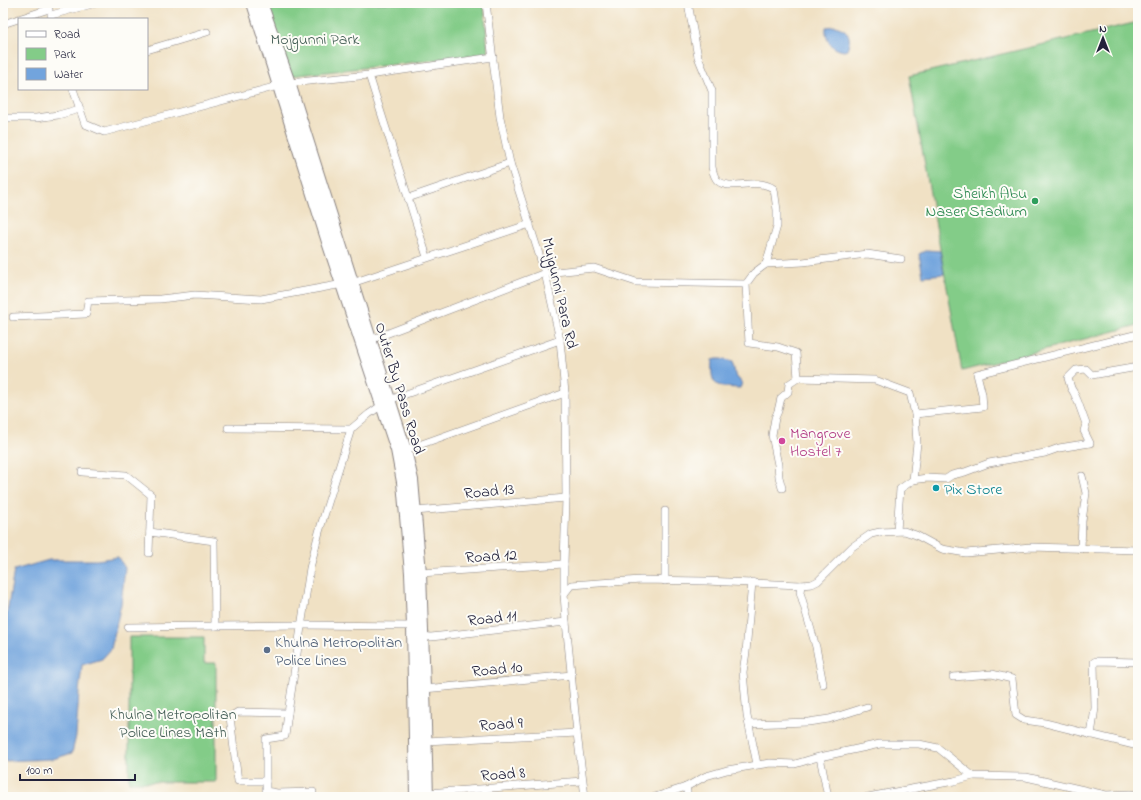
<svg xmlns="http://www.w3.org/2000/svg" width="1141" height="800" viewBox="0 0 1141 800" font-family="'Indie Flower',sans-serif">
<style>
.green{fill:#83cc88;stroke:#527762}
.water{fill:#72a4dd;stroke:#4a638c}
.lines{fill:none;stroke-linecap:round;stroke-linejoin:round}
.minor-casing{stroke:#898280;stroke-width:8}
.primary-casing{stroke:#898280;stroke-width:14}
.minor{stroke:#fff;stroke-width:7}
.primary{stroke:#fff;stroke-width:12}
.leisure-dot{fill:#2e9e5b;stroke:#fdfcf7;stroke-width:1.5}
.hotel-dot{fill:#d1479c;stroke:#fdfcf7;stroke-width:1.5}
.culture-dot{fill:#0f9aa8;stroke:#fdfcf7;stroke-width:1.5}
.service-dot{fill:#5c6f8a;stroke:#fdfcf7;stroke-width:1.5}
.labels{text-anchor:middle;stroke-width:4;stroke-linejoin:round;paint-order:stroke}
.park-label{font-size:16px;fill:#445e56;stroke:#fdfcf7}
.leisure-label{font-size:16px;fill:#27864d;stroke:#fdfcf7;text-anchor:end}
.street-label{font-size:16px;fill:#22223b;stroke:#fdfcf7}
.hotel-label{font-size:16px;fill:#b23c85;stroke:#fdfcf7;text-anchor:start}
.culture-label{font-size:16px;fill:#0d838f;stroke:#fdfcf7;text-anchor:start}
.service-label{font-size:16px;fill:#4e5e75;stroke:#fdfcf7;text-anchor:start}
</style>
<rect width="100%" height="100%" fill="#fdfcf7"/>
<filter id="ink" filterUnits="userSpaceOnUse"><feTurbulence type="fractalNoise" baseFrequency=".025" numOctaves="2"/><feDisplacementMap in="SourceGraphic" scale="8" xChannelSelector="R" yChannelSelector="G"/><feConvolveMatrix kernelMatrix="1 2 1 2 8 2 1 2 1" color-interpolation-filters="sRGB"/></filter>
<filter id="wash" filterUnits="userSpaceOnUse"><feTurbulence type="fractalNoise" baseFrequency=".012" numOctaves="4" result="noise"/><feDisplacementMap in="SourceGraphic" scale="16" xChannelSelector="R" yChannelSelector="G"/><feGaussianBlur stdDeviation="0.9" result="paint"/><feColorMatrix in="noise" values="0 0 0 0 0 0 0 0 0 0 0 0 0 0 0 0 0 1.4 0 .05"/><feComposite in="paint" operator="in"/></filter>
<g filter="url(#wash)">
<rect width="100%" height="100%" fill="#f0e1c4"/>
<!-- green -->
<g class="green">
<polygon points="264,3 484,3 488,54 290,76"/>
<polygon points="1138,22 1138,325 962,371 909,76"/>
<polygon points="129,637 204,637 204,663 216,663 216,782 129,782"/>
</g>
<!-- water -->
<g class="water">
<path d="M835,26c14,4 17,10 12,24l-3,1c-14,-2 -19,-12 -18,-24z"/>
<polygon points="927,250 940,251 944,274 923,276 919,254"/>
<path d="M716,359h5l11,3 2,7 1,6 7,8 -2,5c-24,-1 -30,-1 -28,-28z"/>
<polygon points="118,557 125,568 121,604 111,649 102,659 82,665 79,692 76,736 72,753 53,759 3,761 3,638 14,570 49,560 97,560"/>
</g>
</g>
<g filter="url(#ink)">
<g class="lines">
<!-- minor casing -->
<g class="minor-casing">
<g id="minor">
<polyline points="486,3 500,117 510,163 545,273 560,340 565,393 566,498 564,564 564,594 566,622 577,733 585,797"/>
<path d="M688,3l10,54 14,34v76c1,5 2,11 6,14 13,11 38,-5 56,8l3,21v16l-11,38"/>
<polyline points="51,15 96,3"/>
<polyline points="3,24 49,9"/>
<polyline points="147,50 207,32"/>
<polyline points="369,75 427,257"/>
<polyline points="73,89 85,124 104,132 289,83 369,75 493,57"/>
<polyline points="3,118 36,118 58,115 80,109"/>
<polyline points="408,198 510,163"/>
<polyline points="352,283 530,224"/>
<polyline points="746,284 754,273 766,264 803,262 867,254 901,259"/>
<polyline points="13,317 86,314 88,301 160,299 195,295 261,299 343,284"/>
<polyline points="370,340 545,273 594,268 636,282 746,284 749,343 778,347 796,353 798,378 875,380 910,393 915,414 983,407 982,394 977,374 1138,334"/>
<polyline points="915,414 917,443 913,480 927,478 946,479 952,475 965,472 989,463 1045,453 1059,448 1090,443 1084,431 1086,424 1078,402 1074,393 1071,388 1068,378 1076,370 1086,369 1092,375 1138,367"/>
<polyline points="228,428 351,429 369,414 389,400 560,340"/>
<polyline points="405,450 565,393"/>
<polyline points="82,472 126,475 151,495 149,553"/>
<polyline points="782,488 779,477 778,465 772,435 775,418 778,411 781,398 788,392 789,384 798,378"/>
<polyline points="415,511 566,498"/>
<polyline points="665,511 665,581"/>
<polyline points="897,531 900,489 913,480"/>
<polyline points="150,532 214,541 215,626"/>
<polyline points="1081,549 1082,521 1086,493 1082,476"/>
<polyline points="420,573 564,564"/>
<polyline points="752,582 746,652 743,672 747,716 757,764"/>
<polyline points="801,585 800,592 816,647 823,684"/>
<polyline points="564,594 571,585 641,580 705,581 801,585 812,584 818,581 852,547 871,534 880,532 904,531 916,535 942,549 966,553 1031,547 1138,550"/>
<polyline points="128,627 302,625 413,626"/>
<polyline points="422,636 431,637 566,622"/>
<polyline points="953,677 992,674 1012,679 1016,715 1024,720 1045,723 1138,746"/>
<polyline points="424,689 572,675"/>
<polyline points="288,713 285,736 266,739 266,791 277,793 313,792"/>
<polyline points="749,724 808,722 829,719 867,707"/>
<polyline points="1091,735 1095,708 1094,662 1096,661 1138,662"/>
<polyline points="426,741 577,733"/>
<polyline points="820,757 828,797"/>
<polyline points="266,781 238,781 230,717 238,712 288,713 310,568 319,532 351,429"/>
<polyline points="686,787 688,797"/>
<polyline points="427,793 582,781"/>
<polyline points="655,797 686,787 706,776 727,770 770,763 795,764 815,758 880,744 919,744 938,748 973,776 1026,777 1106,795 1130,794 1138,795"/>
<polyline points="868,797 954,781 973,776"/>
</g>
</g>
<!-- primary casing -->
<g class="primary-casing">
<g id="primary">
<polyline points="253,3 329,245 397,450 403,482 411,573 413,626 416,797"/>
<polyline points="261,3 289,83 405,450 412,480 420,573 424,689 427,797"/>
</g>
</g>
<!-- minor -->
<use href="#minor" class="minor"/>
<!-- primary -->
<use href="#primary" class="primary"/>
</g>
</g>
<!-- markers -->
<circle class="leisure-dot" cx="1035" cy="201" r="4"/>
<circle class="hotel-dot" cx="782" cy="441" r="4"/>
<circle class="culture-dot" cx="936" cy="488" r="4"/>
<circle class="service-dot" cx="267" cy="650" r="4"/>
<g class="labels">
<!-- park labels -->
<g class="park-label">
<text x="315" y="44">Mojgunni Park</text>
<text x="173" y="719">Khulna Metropolitan<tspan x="173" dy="18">Police Lines Math</tspan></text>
</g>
<!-- leisure labels -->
<g class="leisure-label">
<text x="1027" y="198">Sheikh Abu<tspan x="1027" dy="18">Naser Stadium</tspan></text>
</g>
<!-- street labels -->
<g class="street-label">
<text transform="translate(561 293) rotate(77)" y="6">Mujgunni Para Rd</text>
<text transform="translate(401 388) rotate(73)" y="6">Outer By Pass Road</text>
<text transform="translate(489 490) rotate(-5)" y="6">Road 13</text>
<text transform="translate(491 555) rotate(-3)" y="6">Road 12</text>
<text transform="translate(492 617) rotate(-6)" y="6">Road 11</text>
<text transform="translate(497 668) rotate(-5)" y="6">Road 10</text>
<text transform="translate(501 723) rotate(-3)" y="6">Road 9</text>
<text transform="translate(503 773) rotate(-4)" y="6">Road 8</text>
</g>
<!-- hotel labels -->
<g class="hotel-label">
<text x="790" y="438">Mangrove<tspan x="790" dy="18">Hostel 7</tspan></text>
</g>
<!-- culture labels -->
<g class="culture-label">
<text x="944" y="494">Pix Store</text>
</g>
<!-- service labels -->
<g class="service-label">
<text x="275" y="647">Khulna Metropolitan<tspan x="275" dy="18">Police Lines</tspan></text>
</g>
</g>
<!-- margin -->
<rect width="1141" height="800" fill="none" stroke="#fdfcf7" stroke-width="16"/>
<!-- legend -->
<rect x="18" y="18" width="130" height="72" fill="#fdfcf7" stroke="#a5a5ac"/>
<rect x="26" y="31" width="20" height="6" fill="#ffffff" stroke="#a5a5ac"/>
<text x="54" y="38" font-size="12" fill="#22223b">Road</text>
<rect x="26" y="48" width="20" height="12" fill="#83cc88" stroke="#a5a5ac"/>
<text x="54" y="58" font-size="12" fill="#22223b">Park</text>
<rect x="26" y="68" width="20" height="12" fill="#72a4dd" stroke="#a5a5ac"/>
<text x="54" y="78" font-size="12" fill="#22223b">Water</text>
<!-- north arrow -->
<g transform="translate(1103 38)" stroke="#fdfcf7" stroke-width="3" paint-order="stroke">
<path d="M0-3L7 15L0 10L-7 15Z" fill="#22223b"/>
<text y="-6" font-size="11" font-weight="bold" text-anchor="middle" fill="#22223b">N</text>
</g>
<!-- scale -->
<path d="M20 774v6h115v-6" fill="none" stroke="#22223b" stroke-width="2"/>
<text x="26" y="774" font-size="12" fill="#22223b" stroke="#fdfcf7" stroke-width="3" paint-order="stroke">100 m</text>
</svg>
